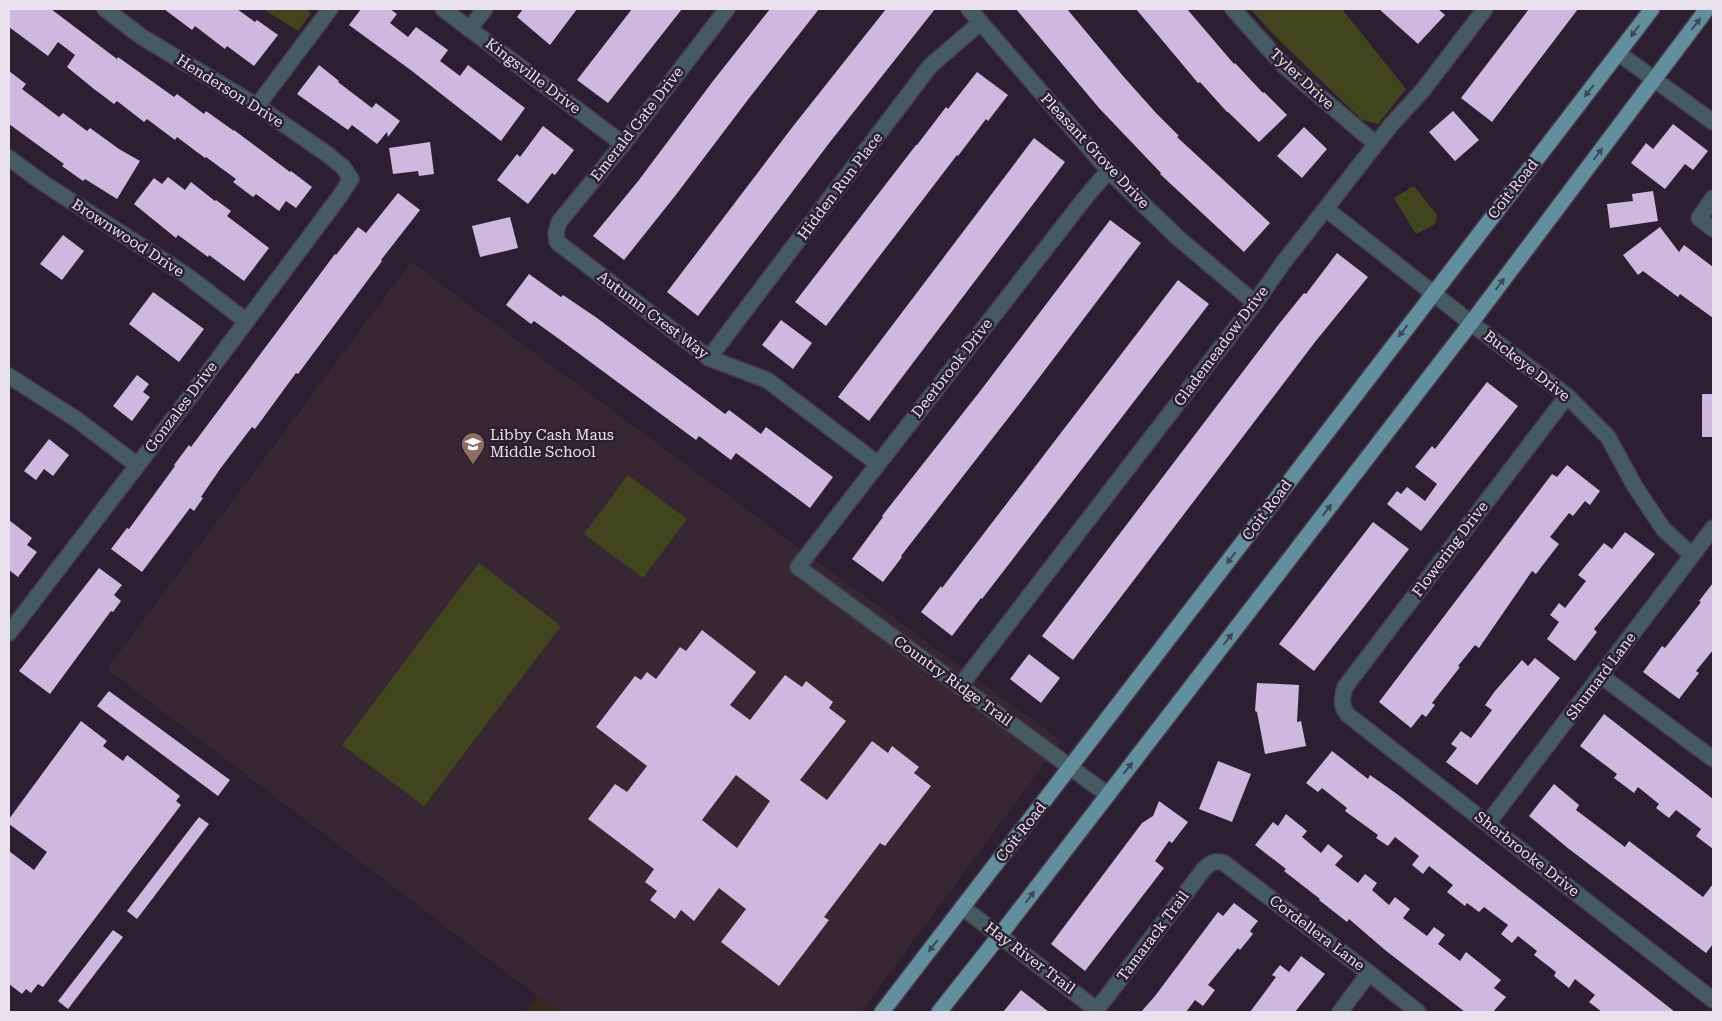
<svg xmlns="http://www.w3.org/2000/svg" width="1722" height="1021" viewBox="0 0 1722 1021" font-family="'Roboto Serif',serif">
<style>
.commercial{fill:#352a1b}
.education{fill:#362732}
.green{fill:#41451d}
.building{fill:#cfb8e0;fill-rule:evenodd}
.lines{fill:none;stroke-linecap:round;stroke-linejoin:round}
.minor-casing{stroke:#463a4b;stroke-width:18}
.major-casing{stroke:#463a4b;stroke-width:18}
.minor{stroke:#455a61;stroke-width:15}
.major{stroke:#628e9d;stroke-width:15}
.oneway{fill:#3f4657}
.labels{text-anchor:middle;stroke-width:5;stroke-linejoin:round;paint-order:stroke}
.street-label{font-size:15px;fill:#e9e1ee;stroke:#2c1f31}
.poi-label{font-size:15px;fill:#e9e1ee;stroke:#2c1f31;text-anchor:start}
</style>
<rect width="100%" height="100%" fill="#2c1f31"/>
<!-- commercial -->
<polygon class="commercial" points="537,997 558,1012 525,1012"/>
<!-- education -->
<polygon class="education" points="411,262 1061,741 861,1012 558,1012 107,669"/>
<!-- green -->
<g class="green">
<polygon points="263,9 305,9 311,13 298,31"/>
<polygon points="1250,9 1342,9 1406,89 1378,124 1362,120 1279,40"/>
<polygon points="1414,186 1437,215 1435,224 1416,234 1394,198"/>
<polygon points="628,475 687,519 643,578 584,534"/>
<polygon points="479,563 561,626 424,806 342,745"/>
</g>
<!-- building -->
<g class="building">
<polygon points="9,9 51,9 117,59 118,57 174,97 177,94 204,114 206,111 234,131 234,130 290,172 291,171 312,187 296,208 286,201 279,211 256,194 253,197 233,182 236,179 206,157 205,158 177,137 175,140 147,119 144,122 117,101 114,104 94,89 67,67 75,55 58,42 48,56 9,27"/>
<polygon points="164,9 237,9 255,22 257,20 278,35 254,66 227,46 225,49 195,26 192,30"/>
<polygon points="361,9 390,9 397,14 390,23 408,37 416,27 448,50 440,61 460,76 468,65 525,108 501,141 412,71 349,25"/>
<polygon points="523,9 577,9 550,45 517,17"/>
<polygon points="632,9 682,9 608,103 577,80"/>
<polygon points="770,9 819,9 750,97 675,196 624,260 593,236 639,180 713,81"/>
<polygon points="886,9 935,9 830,142 698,316 667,292 794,125"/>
<polygon points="1016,9 1067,9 1123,76 1156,113 1179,136 1177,137 1270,223 1244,252 1160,174 1161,173 1099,108"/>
<polygon points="1136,9 1187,9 1234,64 1235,63 1263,93 1264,92 1287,115 1259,142 1228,112 1227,112 1200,82 1198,83"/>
<polygon points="1379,9 1438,9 1445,15 1418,44"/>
<polygon points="1529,9 1578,9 1492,122 1461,98"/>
<polygon points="319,65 339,81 338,82 372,108 376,103 400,121 388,137 387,132 377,144 352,125 348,130 297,94"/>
<polygon points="9,71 26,84 22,89 59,117 63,113 87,131 90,128 119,149 140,161 117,199 85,179 83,181 62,166 64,164 9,124"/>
<polygon points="977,72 1008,95 988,121 986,119 958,156 957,155 826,326 795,302 916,145 917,145 946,107 948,109"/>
<polygon points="1453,111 1479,140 1455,161 1429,132"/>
<polygon points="1673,124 1708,151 1693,170 1685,164 1665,189 1631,163 1646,143 1653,149"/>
<polygon points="543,126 574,150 555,175 552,173 528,204 497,180 517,154 520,157"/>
<polygon points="1304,127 1327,149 1302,178 1277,156"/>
<polygon points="1034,138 1065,162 869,421 838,397"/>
<polygon points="430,142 434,174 419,176 418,171 393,174 389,148"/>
<polygon points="168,177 185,190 191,182 215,201 216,200 231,211 227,216 269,248 244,281 209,255 208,257 178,235 176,238 134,204 154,178 162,184"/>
<polygon points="1653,191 1658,221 1610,228 1607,204 1633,201 1632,194"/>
<polygon points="398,193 420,210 381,260 382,261 298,374 296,373 255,429 252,427 220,469 201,497 203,498 194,511 190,508 142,572 111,549 127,528 129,529 175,466 174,465 189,445 191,447 335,254 336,255 358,227 366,233"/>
<polygon points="510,217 518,248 480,257 472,226"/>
<polygon points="1110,220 1141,243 1020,403 901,556 902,557 883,582 852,559 883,517 882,516 981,390"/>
<polygon points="1660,227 1679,252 1684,245 1713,267 1713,318 1680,294 1678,297 1643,271 1638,275 1623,255"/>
<polygon points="63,235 84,251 62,280 40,264"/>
<polygon points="1337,253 1368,277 1315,342 1073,660 1042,636 1279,324 1304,293 1306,294"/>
<polygon points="529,274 561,297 563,295 597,318 725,414 729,410 761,434 766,427 833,477 810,508 736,453 731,460 699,436 696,440 566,344 534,321 531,324 506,305"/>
<polygon points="1178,280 1209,304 982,599 981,598 952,636 921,612 941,586 942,588"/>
<polygon points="153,292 204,329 179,362 129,324"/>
<polygon points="781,320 812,343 793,369 762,345"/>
<polygon points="137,375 149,384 143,392 150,397 132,421 113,406"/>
<polygon points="1487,382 1518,406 1421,531 1387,504 1397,491 1401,494 1407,487 1425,501 1437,484 1415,467 1432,446 1435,449"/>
<rect x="1702" y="394" width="11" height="43"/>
<polygon points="49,439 69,455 53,476 44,469 36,480 24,471"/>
<polygon points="1567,465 1600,491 1590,505 1585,501 1573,516 1569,513 1550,537 1559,544 1536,574 1532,571 1479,648 1475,645 1458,666 1460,667 1432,703 1435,705 1426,717 1422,714 1411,728 1379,702 1552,474 1557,477"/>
<polygon points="9,520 32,538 27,545 37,552 18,577 9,570"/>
<polygon points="1373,522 1409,549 1314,671 1279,644"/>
<polygon points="1625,532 1655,554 1594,629 1597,632 1575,661 1547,639 1559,622 1550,615 1559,603 1565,608 1586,581 1578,575 1604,543 1612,549"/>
<polygon points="99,568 122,585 114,595 121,601 113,612 111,611 50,694 19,671"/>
<polygon points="1713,583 1713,650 1696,671 1699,673 1679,699 1643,672 1662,646 1665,648 1701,602 1699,601"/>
<path d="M702,630l54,42 -26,33 20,15 35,-45 17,12 4,-6 27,21 -4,6 17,13 -46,59 27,20 45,-59 16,12 4,-7 27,21 -5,6 17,13 -46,60 -5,-3 -56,74 5,3 -50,66 -58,-44 25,-33 -27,-21 -25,33 -13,-11 -6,9 -25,-19 7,-9 -12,-9 9,-13 -66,-50 27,-35 12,8 20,-26 -51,-39 39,-51 6,4 6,-8 9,7 24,-32 6,4zM736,775l34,26 -33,47 -35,-28z"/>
<polygon points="1029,654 1060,678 1041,703 1010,679"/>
<polygon points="1535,658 1560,678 1477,785 1446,762 1457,748 1451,744 1461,731 1471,738 1492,710 1485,705 1495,691 1522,660 1528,666"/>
<polygon points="1257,683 1299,685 1297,722 1301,721 1306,746 1265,754 1257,712 1255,711"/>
<polygon points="109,691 230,780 218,796 97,706"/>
<polygon points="1604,714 1713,799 1713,849 1696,836 1701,829 1676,810 1669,818 1656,808 1659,804 1638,787 1634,793 1614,778 1617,774 1580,746"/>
<polygon points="81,721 107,741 103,746 123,761 127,755 180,796 176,801 181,805 43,987 38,984 31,993 26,989 22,994 9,984 9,851 34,870 47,852 9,824 9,819"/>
<polygon points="1332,751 1368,779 1370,775 1397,794 1675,1012 1602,1012 1589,1002 1595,995 1575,979 1569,988 1554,976 1556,972 1534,955 1537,951 1518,936 1512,943 1501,934 1508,925 1484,907 1479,912 1467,903 1465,906 1447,892 1453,885 1429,866 1423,874 1412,865 1419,856 1395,837 1388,846 1376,838 1378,835 1345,811 1347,808 1322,788 1318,792 1306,783"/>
<polygon points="1218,761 1251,774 1232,822 1199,809"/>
<polygon points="1554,784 1579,805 1576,810 1625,847 1629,841 1703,897 1713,884 1713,944 1706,953 1569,849 1529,816"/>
<polygon points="1159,801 1188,822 1172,843 1169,841 1155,861 1164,868 1085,971 1051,944 1142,823 1153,816"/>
<polygon points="1286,814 1307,831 1302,837 1321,853 1328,844 1343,856 1335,865 1358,883 1365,874 1377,883 1372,890 1389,905 1395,897 1410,909 1403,918 1427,936 1434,927 1445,935 1438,944 1460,961 1466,952 1501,980 1494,988 1506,997 1493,1012 1465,1012 1385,950 1349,919 1347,922 1319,900 1320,899 1284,871 1286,869 1255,845 1273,822 1278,826"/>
<polygon points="199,817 209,824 137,919 127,911"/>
<polygon points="1234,903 1258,921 1250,931 1253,934 1240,950 1238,948 1208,985 1215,990 1203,1006 1195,1000 1186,1012 1141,1012 1155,996 1218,912 1223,916"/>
<polygon points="113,930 123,937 68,1009 58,1001"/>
<polygon points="1301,956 1325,974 1295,1012 1250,1012 1276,977 1272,975 1280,965 1289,972"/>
<polygon points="1021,990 1049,1012 1003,1012"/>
</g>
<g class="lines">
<!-- minor casing -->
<g class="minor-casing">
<g id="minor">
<polyline points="443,9 623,144"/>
<polyline points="727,9 623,144 559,222 556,233 557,242 709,358 767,380 878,464"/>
<polyline points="969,9 1110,172 1177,237 1255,303"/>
<polyline points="1233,9 1284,66 1376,144"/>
<polyline points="469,29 485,9"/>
<polyline points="1618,53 1713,122"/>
<polyline points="257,106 330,9"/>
<polyline points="9,158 40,181 186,275 246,321"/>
<polyline points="1713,198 1699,218 1713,229"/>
<polyline points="1326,209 1471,323 1567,396 1608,437 1634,485 1664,530 1692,555"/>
<polyline points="709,358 930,66 980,23"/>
<polyline points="9,376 76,419 137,465"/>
<path d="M1567,396l-222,291c-3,11 -5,19 3,28l365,285"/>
<polyline points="9,633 192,394 340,196 351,179 343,167 327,154 257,106 142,37 105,9"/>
<polyline points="1601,676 1713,759"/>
<polyline points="960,686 1255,303 1283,263 1391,125 1423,90 1485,9"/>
<polyline points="1108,795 798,567 1085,198 1103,177 1110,172"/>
<polyline points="1488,823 1713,528"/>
<polyline points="962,907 1097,1010"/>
<path d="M1095,1012l109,-143c6,-6 11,-9 20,-6l145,110 49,39"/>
<polyline points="1340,1012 1369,973"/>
</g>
</g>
<!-- major casing -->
<g class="major-casing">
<g id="major">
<polyline points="882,1012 1652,9"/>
<polyline points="939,1012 1000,935 1471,323 1707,9"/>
</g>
</g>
<!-- minor -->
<use href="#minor" class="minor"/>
<!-- major -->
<use href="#major" class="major"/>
</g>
<!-- one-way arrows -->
<defs><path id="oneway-solid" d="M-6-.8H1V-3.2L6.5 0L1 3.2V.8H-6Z" transform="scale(1.25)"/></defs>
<g class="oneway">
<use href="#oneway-solid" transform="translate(1696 24) rotate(-53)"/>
<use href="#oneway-solid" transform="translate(1635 31) rotate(127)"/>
<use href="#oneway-solid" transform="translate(1589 91) rotate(128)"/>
<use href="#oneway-solid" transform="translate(1598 154) rotate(-53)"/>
<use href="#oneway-solid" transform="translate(1500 284) rotate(-53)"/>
<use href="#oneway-solid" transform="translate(1403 331) rotate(127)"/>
<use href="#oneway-solid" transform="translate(1327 510) rotate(-52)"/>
<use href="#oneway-solid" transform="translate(1231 558) rotate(127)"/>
<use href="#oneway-solid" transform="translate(1228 639) rotate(-52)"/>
<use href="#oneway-solid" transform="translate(1128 768) rotate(-52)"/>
<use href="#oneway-solid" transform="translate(1030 897) rotate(-53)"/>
<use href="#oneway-solid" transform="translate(933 946) rotate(128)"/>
</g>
<!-- icons -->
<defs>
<g id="school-pin" transform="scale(1.25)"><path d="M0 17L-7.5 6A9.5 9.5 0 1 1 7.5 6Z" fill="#8d6e63" stroke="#2c1f31"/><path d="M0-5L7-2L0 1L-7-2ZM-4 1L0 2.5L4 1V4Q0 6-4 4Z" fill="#fff"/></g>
</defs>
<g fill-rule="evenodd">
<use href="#school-pin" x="473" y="444"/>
</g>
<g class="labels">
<!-- street labels -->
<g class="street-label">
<text transform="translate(533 76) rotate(37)" y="5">Kingsville Drive</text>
<text transform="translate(1302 79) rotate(43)" y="5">Tyler Drive</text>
<text transform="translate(230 91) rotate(32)" y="5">Henderson Drive</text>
<text transform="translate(637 124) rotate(-52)" y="5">Emerald Gate Drive</text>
<text transform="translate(1095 151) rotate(47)" y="5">Pleasant Grove Drive</text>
<text transform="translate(840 186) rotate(-53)" y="5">Hidden Run Place</text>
<text transform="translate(1513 189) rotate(-52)" y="5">Coit Road</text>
<text transform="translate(128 238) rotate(33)" y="5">Brownwood Drive</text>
<text transform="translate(653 315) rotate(37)" y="5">Autumn Crest Way</text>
<text transform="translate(1221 346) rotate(-53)" y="5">Glademeadow Drive</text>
<text transform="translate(1527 366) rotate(38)" y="5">Buckeye Drive</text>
<text transform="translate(952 368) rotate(-52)" y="5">Deerbrook Drive</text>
<text transform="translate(181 407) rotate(-53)" y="5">Gonzales Drive</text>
<text transform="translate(1267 510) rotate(-53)" y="5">Coit Road</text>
<text transform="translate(1450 549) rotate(-53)" y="5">Flowering Drive</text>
<text transform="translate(1601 676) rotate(-53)" y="5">Shumard Lane</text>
<text transform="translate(953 681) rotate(36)" y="5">Country Ridge Trail</text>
<text transform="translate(1021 832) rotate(-52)" y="5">Coit Road</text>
<text transform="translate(1527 854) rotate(38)" y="5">Sherbrooke Drive</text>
<text transform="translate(1317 933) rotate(37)" y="5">Cordellera Lane</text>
<text transform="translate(1153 936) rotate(-53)" y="5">Tamarack Trail</text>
<text transform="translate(1030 958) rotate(37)" y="5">Hay River Trail</text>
</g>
<!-- poi labels -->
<g class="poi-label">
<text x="490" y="440">Libby Cash Maus<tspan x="490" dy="17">Middle School</tspan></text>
</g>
</g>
<!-- border -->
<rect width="1722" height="1021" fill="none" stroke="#e9e1ee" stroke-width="20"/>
</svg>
